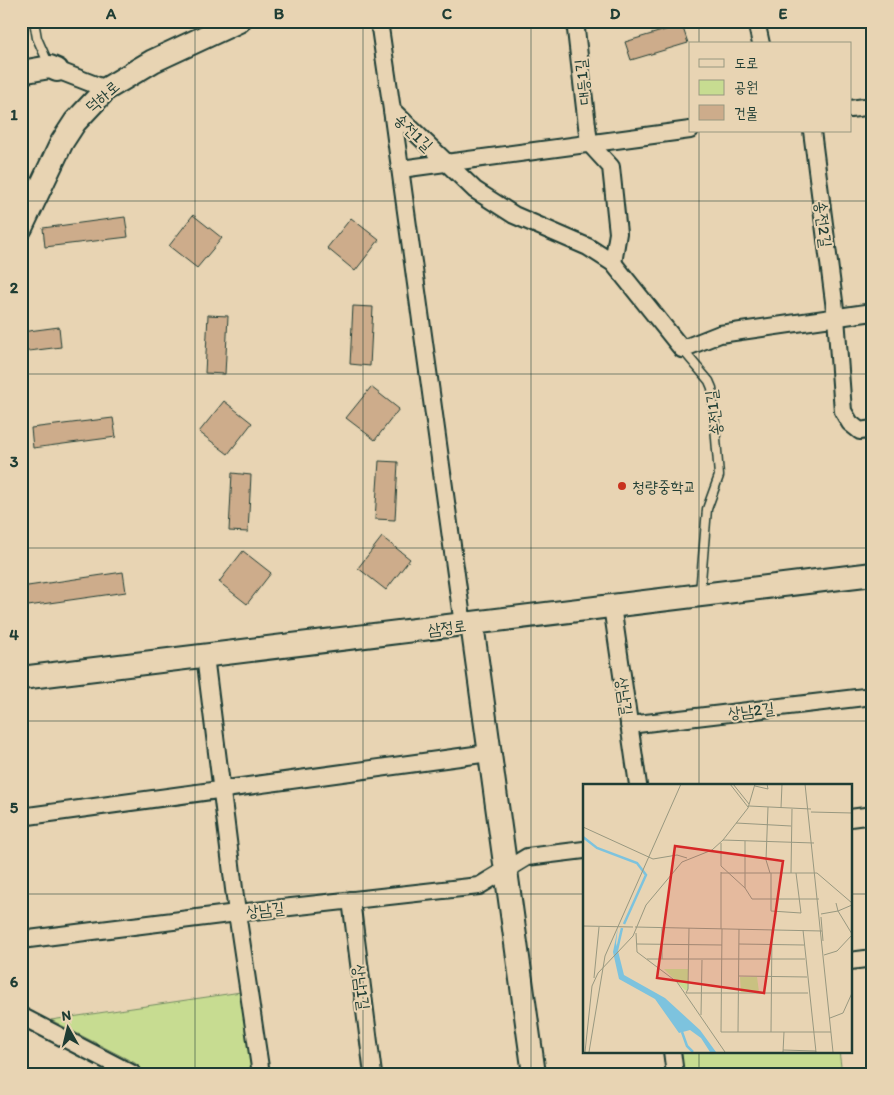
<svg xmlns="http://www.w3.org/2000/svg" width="894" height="1095" viewBox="0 0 894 1095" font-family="Itim,'Poor Story',sans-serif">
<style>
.green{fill:#c7dc91;stroke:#738c62}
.building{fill:#cdac8b;stroke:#1f3d34}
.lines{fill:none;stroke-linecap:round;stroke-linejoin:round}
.lane-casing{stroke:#1f3d34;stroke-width:11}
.street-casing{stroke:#1f3d34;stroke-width:20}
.secondary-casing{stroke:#1f3d34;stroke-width:26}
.lane{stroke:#e8d4b3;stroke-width:8}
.street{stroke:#e8d4b3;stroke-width:16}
.secondary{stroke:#e8d4b3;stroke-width:22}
.grid{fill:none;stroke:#1f3d34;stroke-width:1;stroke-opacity:0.55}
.poi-dot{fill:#c8321e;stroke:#e8d4b3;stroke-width:2}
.labels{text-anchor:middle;stroke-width:4;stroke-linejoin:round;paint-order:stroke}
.street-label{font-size:16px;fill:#1f3d34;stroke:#e8d4b3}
.poi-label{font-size:16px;fill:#1f3d34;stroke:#e8d4b3;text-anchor:start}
.inset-river{fill:none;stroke:#7dc3de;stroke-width:2.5}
.inset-road{fill:none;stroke:#989880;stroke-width:1}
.view{fill:#d62828;fill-opacity:0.15;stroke:#d62828;stroke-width:2.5}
.inset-edge{fill:none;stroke:#1f3d34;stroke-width:2.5}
.neatline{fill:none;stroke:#1f3d34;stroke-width:2}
.grid-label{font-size:16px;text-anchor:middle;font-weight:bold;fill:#1f3d34}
</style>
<rect width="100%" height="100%" fill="#e8d4b3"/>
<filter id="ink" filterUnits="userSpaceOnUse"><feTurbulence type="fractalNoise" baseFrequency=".02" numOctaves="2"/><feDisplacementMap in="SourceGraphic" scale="10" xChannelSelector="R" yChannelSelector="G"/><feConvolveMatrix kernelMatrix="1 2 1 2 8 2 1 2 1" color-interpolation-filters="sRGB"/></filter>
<g filter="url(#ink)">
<!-- green -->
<g class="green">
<polygon points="241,992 253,1074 148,1074 135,1063 51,1020"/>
<polygon points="680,1051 839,1051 842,1074 683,1074"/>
</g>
<!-- building -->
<g class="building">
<polygon points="682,25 688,43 631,60 625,42"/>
<polygon points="193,215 222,238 197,268 169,246"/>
<polygon points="125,217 128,237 45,247 43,228"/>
<polygon points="351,218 379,240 355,271 327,248"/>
<polygon points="353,306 373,307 370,366 350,364"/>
<polygon points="208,315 228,316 225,374 205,373"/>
<polygon points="59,327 61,347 21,352 21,332"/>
<polygon points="371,387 399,409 375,440 346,418"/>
<polygon points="224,401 252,423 228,454 199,432"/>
<polygon points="113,418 116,437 33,448 31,428"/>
<polygon points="379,461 398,462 395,520 375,519"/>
<polygon points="232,473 251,475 248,532 229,531"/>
<polygon points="382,537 410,559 386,590 358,568"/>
<polygon points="243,551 271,573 247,604 219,582"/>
<polygon points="123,572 126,592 21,607 21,587"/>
</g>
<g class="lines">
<!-- lane casing -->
<g class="lane-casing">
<g id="lane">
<polyline points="34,21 37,38 49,65"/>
<polyline points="682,349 709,381 712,388 719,476 707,509 700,593"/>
</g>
</g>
<!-- street casing -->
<g class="street-casing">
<g id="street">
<polyline points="379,21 392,110 475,190 514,215 588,247 613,263 682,349 720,334 873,312"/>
<polyline points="575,21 589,143 611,167 618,233 613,263"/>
<polyline points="756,21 761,44"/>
<polyline points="57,70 106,89"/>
<polyline points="850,109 873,106"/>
<polyline points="392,110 463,625"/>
<polyline points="812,131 836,317 843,411 850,423 860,431 873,429"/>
<polyline points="401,169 690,130"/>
<polyline points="612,606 638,785"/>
<polyline points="205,656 237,913 261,1074"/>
<polyline points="629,725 873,696"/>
<polyline points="21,817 489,753"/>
<polyline points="850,818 873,815"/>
<polyline points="351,900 373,1074"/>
<polyline points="21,940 237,913 479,886 527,857 584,850"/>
<polyline points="850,961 873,958"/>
<polyline points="21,1016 133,1074"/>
<polyline points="672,1051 675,1074"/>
</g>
</g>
<!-- secondary casing -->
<g class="secondary-casing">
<g id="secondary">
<polyline points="21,72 50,67 57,70"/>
<polyline points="21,228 62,142 75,122 106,89 153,61 239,21"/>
<polyline points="472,624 534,1074"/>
<polyline points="21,678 873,574"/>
</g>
</g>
<!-- lane -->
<use href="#lane" class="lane"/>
<!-- street -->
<use href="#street" class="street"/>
<!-- secondary -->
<use href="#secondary" class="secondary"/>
</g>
</g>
<!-- grid -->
<path class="grid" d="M195,21v1053M363,21v1053M531,21v1053M699,21v23M699,131v654M21,201h852M21,374h852M21,548h852M21,721h852M21,894h563M850,894h23M699,1051v23"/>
<!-- markers -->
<circle class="poi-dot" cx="622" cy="486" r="5"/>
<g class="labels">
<!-- street labels -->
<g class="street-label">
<text transform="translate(582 82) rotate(-96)" y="6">대등1길</text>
<text transform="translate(102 96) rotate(-41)" y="6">덕하로</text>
<text transform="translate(414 132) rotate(44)" y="6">송전1길</text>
<text transform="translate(824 224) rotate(83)" y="6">송전2길</text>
<text transform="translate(713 413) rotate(-97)" y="6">송전1길</text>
<text transform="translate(447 627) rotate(-7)" y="6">삼정로</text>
<text transform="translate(625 696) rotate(82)" y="6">상남길</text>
<text transform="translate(751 710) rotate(-7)" y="6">상남2길</text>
<text transform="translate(265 909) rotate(-6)" y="6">상남길</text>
<text transform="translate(362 987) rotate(83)" y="6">상남1길</text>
</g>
<!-- poi labels -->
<g class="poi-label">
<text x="632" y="492">청량중학교</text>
</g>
</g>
<!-- overview -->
<g transform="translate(583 784)">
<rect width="269" height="269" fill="#e8d4b3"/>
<path d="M81,185h24v21h-3zM157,193h17l2,15h-18z" fill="#c7dc91"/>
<path d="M35,143l-2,16 8,32 41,23 35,32 16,22h-6l-9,-14 -11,-8 -11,3 -24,-34 -36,-20 -6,-27z" fill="#7dc3de"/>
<path class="inset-river" d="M0,53l14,11 40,15 9,12 -22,49M34,166l5,-22M99,248l5,14 6,6"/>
<path class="inset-road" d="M147,0l18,23M150,0l16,20M222,0l28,268M172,2l13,3 -1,-5M166,22l62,3M185,23l-2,53 4,13M198,24l1,-24M228,28l41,1M153,39l55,3M0,43l70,32 24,-4 10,3M140,56l91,3M138,59v23l24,22 7,11h67M138,89h96l35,30M188,89v38l30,2 -5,-40M208,89l1,-64M162,104v-47M253,119l2,8 14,-6M238,130l17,-3 14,23M238,133l2,24M0,142l50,1M52,143l187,4M106,144l-1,61 -2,4h122M138,145v-57M220,146l13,122M53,149l1,19 40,30 48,70M54,160l85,1M156,160l65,1M241,171l13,-4 15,-16M64,175h158M79,175v-31M156,192l68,1M11,194l5,-51M118,231l1,-55M247,234l13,-5 9,-20M138,248h110M138,248l1,-103M155,248l1,-103M188,248l1,-102M200,266l33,1M2,268l7,-66 6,-13 35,-37 13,-31 36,-43 30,-12 11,-10 25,-32 7,-24M6,268l16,-96 76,-172M200,268l1,-20"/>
<path class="view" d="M92,62l108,15 -19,132 -107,-15z"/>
<rect width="269" height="269" class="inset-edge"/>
</g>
<!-- margin -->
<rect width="894" height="1095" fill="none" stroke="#e8d4b3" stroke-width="55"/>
<!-- legend -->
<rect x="689" y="42" width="162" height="90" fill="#e8d4b3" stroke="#989880"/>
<rect x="699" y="59" width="25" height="8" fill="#e8d4b3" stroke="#989880"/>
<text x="734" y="68" font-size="15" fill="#1f3d34">도로</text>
<rect x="699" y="80" width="25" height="15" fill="#c7dc91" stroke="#989880"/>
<text x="734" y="92" font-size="15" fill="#1f3d34">공원</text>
<rect x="699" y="105" width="25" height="15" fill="#cdac8b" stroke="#989880"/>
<text x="734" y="118" font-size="15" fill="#1f3d34">건물</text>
<!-- north arrow -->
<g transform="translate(68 1028) rotate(352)" stroke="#e8d4b3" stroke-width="4" paint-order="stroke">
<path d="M0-4L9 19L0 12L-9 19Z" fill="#1f3d34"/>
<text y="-8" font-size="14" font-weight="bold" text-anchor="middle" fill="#1f3d34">N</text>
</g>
<rect x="28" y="28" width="838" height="1040" class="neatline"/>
<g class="grid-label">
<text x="111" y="19">A</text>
<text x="279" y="19">B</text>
<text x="447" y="19">C</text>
<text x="615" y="19">D</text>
<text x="783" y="19">E</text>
<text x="14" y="120">1</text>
<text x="14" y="293">2</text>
<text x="14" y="467">3</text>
<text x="14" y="640">4</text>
<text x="14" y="813">5</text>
<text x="14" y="987">6</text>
</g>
</svg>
